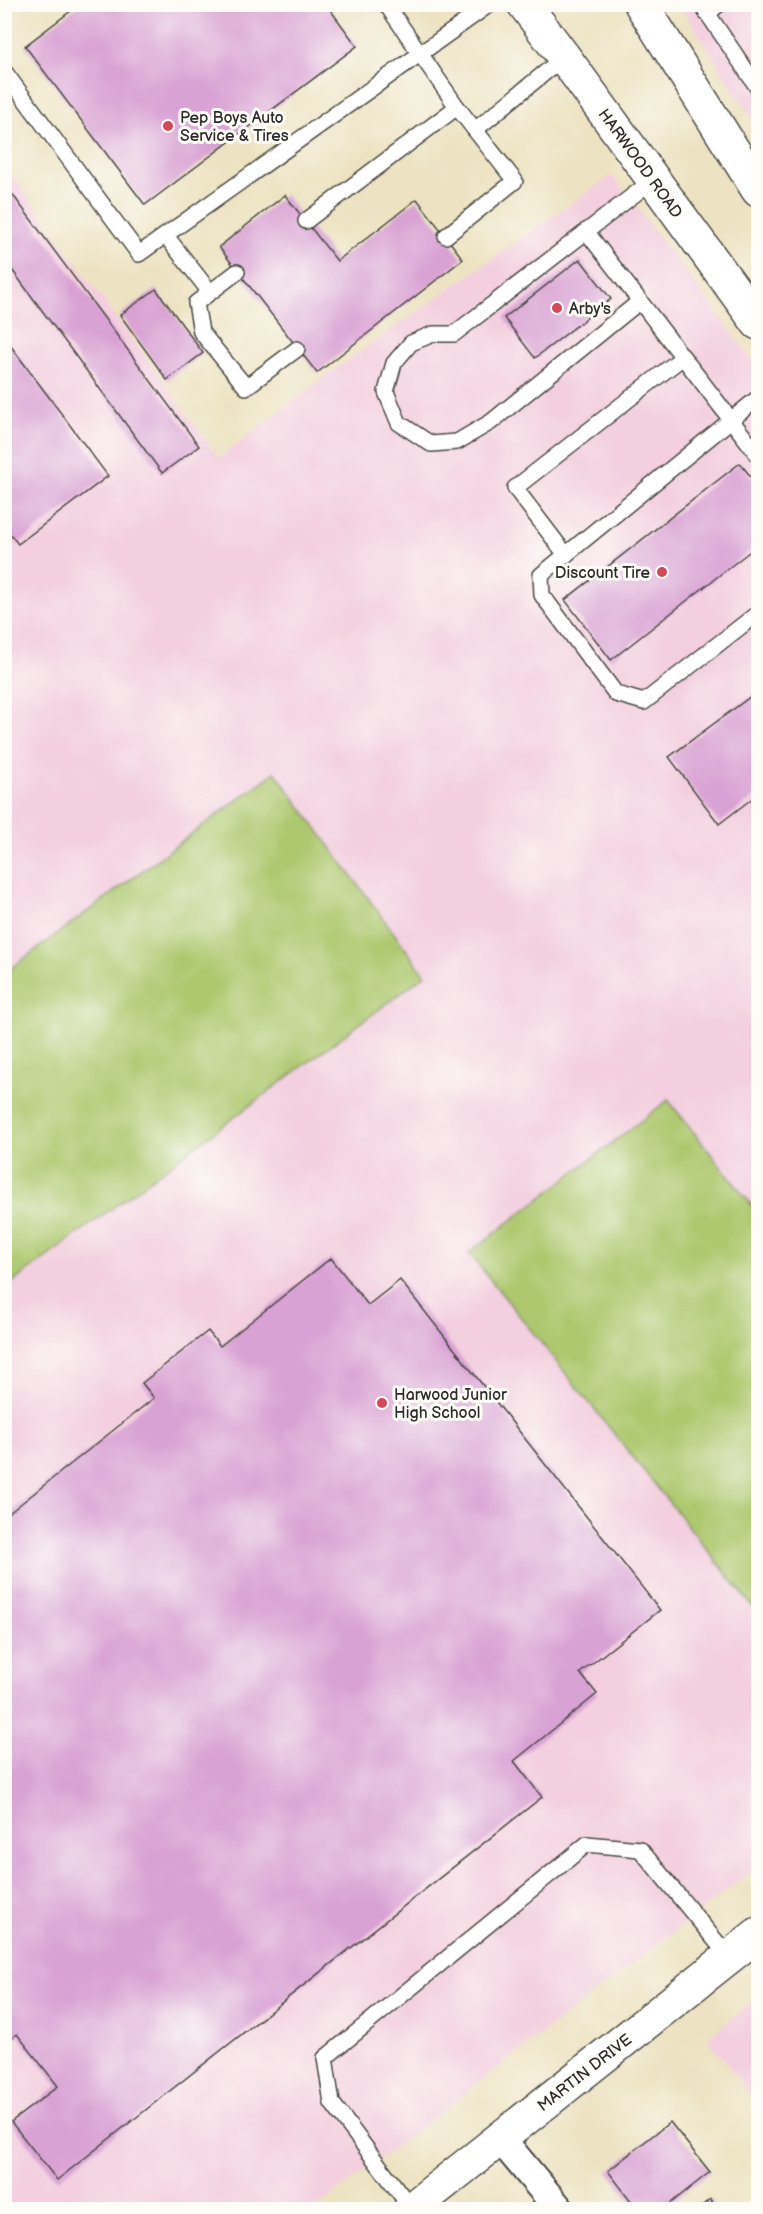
<svg xmlns="http://www.w3.org/2000/svg" width="763" height="2214" viewBox="0 0 763 2214" font-family="'Balsamiq Sans',sans-serif">
<style>
.built{fill:#f3cfdf}
.green{fill:#adc86e;stroke:#6c7a4c;stroke-width:1.5}
.building{fill:#d9a2d4}
.lines{fill:none;stroke-linecap:round;stroke-linejoin:round}
.service-casing{stroke:#484742;stroke-width:18}
.minor-casing{stroke:#484742;stroke-width:32}
.tertiary-casing{stroke:#484742;stroke-width:36}
.secondary-casing{stroke:#484742;stroke-width:36}
.service{stroke:#fff;stroke-width:15}
.minor{stroke:#fff;stroke-width:28}
.tertiary{stroke:#fff;stroke-width:33}
.secondary{stroke:#fff;stroke-width:33}
.poi-dot{fill:#d1495b;stroke:#fdfcf7;stroke-width:2}
.labels{text-anchor:middle;stroke-width:6;stroke-linejoin:round;paint-order:stroke}
.poi-label{font-size:16px;fill:#2b2b2b;stroke:#fdfcf7;text-anchor:start}
.street-label{font-size:16px;fill:#2b2b2b;stroke:#fdfcf7}
</style>
<rect width="100%" height="100%" fill="#fdfcf7"/>
<filter id="ink" filterUnits="userSpaceOnUse"><feTurbulence type="fractalNoise" baseFrequency=".0167" numOctaves="2"/><feDisplacementMap in="SourceGraphic" scale="12" xChannelSelector="R" yChannelSelector="G"/><feConvolveMatrix kernelMatrix="1 2 1 2 8 2 1 2 1" color-interpolation-filters="sRGB"/></filter>
<filter id="wash" filterUnits="userSpaceOnUse"><feTurbulence type="fractalNoise" baseFrequency=".008" numOctaves="4" result="noise"/><feDisplacementMap in="SourceGraphic" scale="24" xChannelSelector="R" yChannelSelector="G"/><feGaussianBlur stdDeviation="1.35" result="paint"/><feColorMatrix in="noise" values="0 0 0 0 0 0 0 0 0 0 0 0 0 0 0 0 0 1.4 0 .05"/><feComposite in="paint" operator="in"/></filter>
<g filter="url(#wash)">
<rect width="100%" height="100%" fill="#ede3c2"/>
<!-- built -->
<g class="built">
<polygon points="680,5 758,5 758,125 738,97"/>
<polygon points="4,164 219,458 328,374 612,175 758,367 758,1866 315,2209 5,2209"/>
<polygon points="758,1998 758,2105 707,2038"/>
</g>
<!-- green -->
<g class="green">
<polygon points="275,772 425,975 5,1288 5,973"/>
<polygon points="668,1100 758,1213 758,1613 469,1253"/>
</g>
<g id="blocks">
<!-- building -->
<g class="building">
<polygon points="80,4 326,4 357,46 145,205 25,46"/>
<polygon points="4,183 199,446 162,473 4,259"/>
<polygon points="285,195 337,261 417,199 463,259 317,373 219,247"/>
<polygon points="580,259 611,299 535,358 504,318"/>
<polygon points="156,289 203,353 167,380 120,315"/>
<polygon points="4,337 108,476 18,544 4,526"/>
<polygon points="740,463 758,486 758,545 611,660 565,600"/>
<polygon points="758,691 758,794 719,824 669,757"/>
<polygon points="331,1258 368,1305 400,1280 660,1610 580,1673 597,1694 514,1761 542,1797 57,2180 11,2122 58,2086 17,2034 4,2044 4,1517 154,1398 142,1383 208,1331 220,1346"/>
<polygon points="670,2122 710,2172 662,2210 638,2210 608,2171"/>
<polygon points="710,2199 718,2210 697,2210"/>
</g>
</g>
</g>
<g filter="url(#ink)">
<use href="#blocks" fill-opacity="0" stroke="#484742" stroke-width="1.5"/>
<g class="lines">
<!-- service casing -->
<g class="service-casing">
<g id="service">
<polyline points="386,4 457,107 515,181 446,236"/>
<polyline points="701,4 758,88"/>
<polyline points="707,14 719,4"/>
<polyline points="4,71 139,254 490,4"/>
<polyline points="475,130 564,57"/>
<polyline points="306,221 457,107"/>
<polyline points="586,231 758,455"/>
<polyline points="166,236 210,292"/>
<polyline points="237,272 196,303 201,332 246,387 297,349"/>
<polyline points="639,302 491,422 457,442 431,444 399,423 386,392 394,363 411,343 433,334 454,334 653,180"/>
<polyline points="758,398 541,575 542,595 616,694 644,702 758,613"/>
<polyline points="566,555 515,488 683,357"/>
<polyline points="411,2208 332,2103 325,2058 587,1844 640,1849 729,1957"/>
</g>
</g>
<!-- minor casing -->
<g class="minor-casing">
<polyline id="minor" points="500,2138 560,2210"/>
</g>
<!-- tertiary casing -->
<g class="tertiary-casing">
<polyline id="tertiary" points="410,2210 758,1934"/>
</g>
<!-- secondary casing -->
<g class="secondary-casing">
<g id="secondary">
<polyline points="524,4 564,57 758,323"/>
<polyline points="641,4 758,190"/>
</g>
</g>
<!-- service -->
<use href="#service" class="service"/>
<!-- minor -->
<use href="#minor" class="minor"/>
<!-- tertiary -->
<use href="#tertiary" class="tertiary"/>
<!-- secondary -->
<use href="#secondary" class="secondary"/>
</g>
</g>
<!-- markers -->
<g class="poi-dot">
<circle cx="168" cy="126" r="6"/>
<circle cx="557" cy="308" r="6"/>
<circle cx="662" cy="572" r="6"/>
<circle cx="382" cy="1403" r="6"/>
</g>
<g class="labels">
<!-- poi labels -->
<g class="poi-label">
<text x="180" y="123">Pep Boys Auto<tspan x="180" dy="18">Service &amp; Tires</tspan></text>
<text x="569" y="314">Arby's</text>
<text x="650" y="578" text-anchor="end">Discount Tire</text>
<text x="394" y="1400">Harwood Junior<tspan x="394" dy="18">High School</tspan></text>
</g>
<!-- street labels -->
<g class="street-label">
<text transform="translate(641 163) rotate(54)" y="6">HARWOOD ROAD</text>
<text transform="translate(584 2072) rotate(-38)" y="6">MARTIN DRIVE</text>
</g>
</g>
<!-- margin -->
<rect width="763" height="2214" fill="none" stroke="#fdfcf7" stroke-width="24"/>
</svg>
